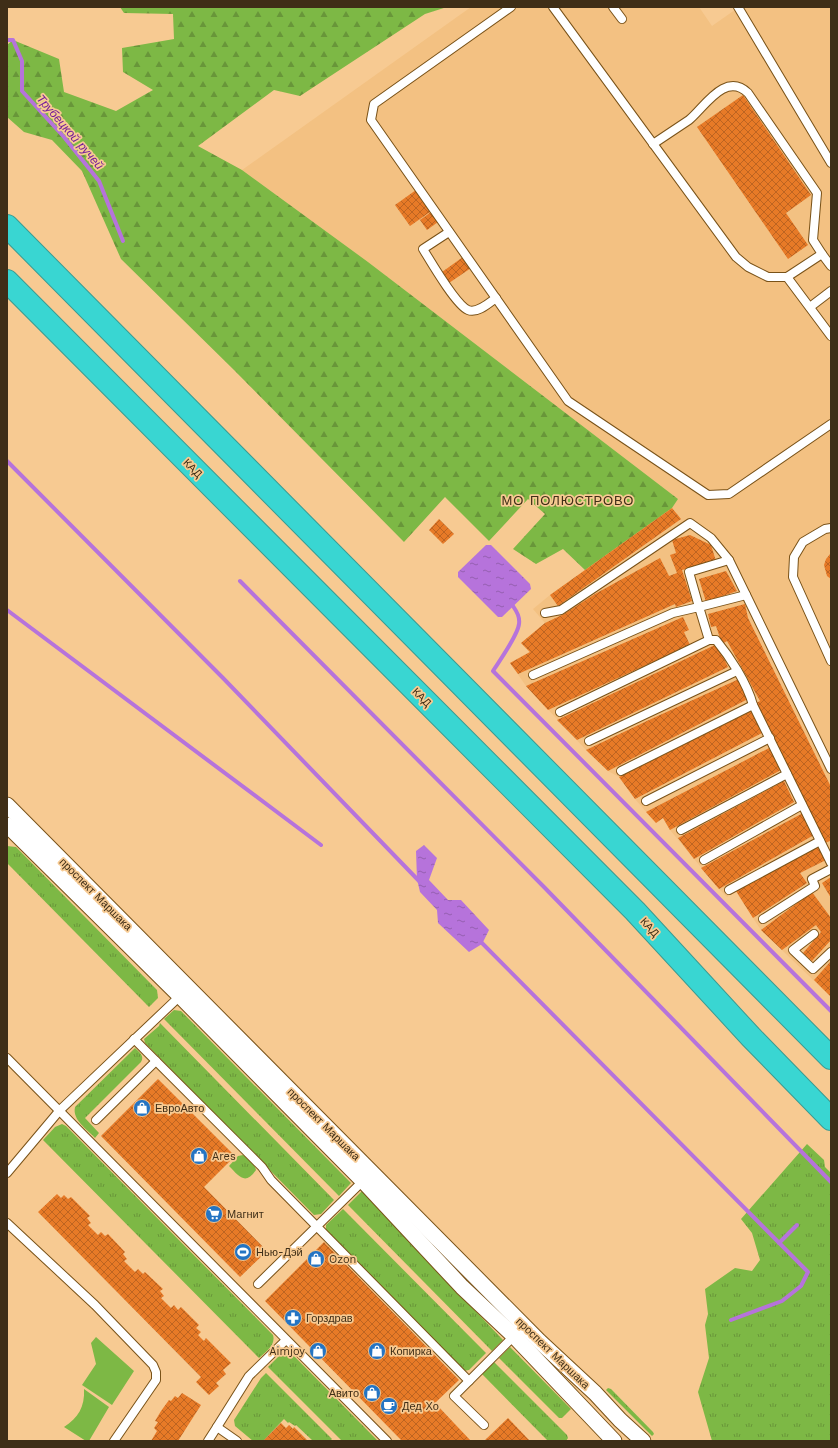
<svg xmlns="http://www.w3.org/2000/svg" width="838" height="1448" viewBox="0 0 838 1448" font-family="'Work Sans',sans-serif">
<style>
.built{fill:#f3c182}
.grass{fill:url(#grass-tufts)}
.forest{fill:url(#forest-firs)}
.park{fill:#7db845}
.water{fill:url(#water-ripples)}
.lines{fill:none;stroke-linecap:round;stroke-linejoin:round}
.stream{stroke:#b673db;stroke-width:4}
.building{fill:url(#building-cross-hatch)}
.service-casing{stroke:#795218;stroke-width:10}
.minor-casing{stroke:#795218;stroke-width:17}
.motorway-casing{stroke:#3b9b91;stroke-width:24}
.service{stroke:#fff;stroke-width:8}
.minor{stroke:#fff;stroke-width:15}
.motorway{stroke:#39d6d2;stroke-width:22}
.labels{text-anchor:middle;stroke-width:3.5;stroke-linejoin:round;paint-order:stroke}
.street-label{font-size:11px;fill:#3f2e17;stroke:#f7ca92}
.poi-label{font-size:11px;fill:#3f2e17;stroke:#f7ca92;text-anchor:start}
.water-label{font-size:12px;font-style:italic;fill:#731c9a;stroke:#f7ca92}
.quarter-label{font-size:13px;letter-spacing:1px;fill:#3f2e17;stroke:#f7ca92}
</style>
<defs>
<pattern id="grass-tufts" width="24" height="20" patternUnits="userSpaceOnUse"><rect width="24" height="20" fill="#7db845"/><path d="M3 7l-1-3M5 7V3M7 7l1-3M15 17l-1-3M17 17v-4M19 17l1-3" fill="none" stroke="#689639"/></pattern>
<pattern id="forest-firs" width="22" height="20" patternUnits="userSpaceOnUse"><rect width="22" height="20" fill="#7db845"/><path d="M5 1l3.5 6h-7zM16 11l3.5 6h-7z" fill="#689639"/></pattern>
<pattern id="water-ripples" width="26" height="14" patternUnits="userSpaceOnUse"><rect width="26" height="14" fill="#b673db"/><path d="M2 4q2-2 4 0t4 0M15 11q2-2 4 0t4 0" fill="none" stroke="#955fb1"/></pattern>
<pattern id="building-cross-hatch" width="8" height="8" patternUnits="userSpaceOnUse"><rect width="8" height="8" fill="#e77a27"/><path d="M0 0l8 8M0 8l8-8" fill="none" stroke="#bd6421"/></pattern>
</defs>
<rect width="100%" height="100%" fill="#f7ca92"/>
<!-- built -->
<polygon class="built" points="471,7 699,7 712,26 739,7 831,7 831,997 761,930 743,903 736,891 727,897 719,889 670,830 663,818 656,823 635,799 619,777 608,771 586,750 526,686 510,663 529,652 521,643 545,623 533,609 550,595 672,508 678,499 368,262 242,170"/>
<!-- grass -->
<g class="grass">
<polygon points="7,846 16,847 157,990 158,998 149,1007 7,863"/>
<polygon points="174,1010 181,1011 351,1183 339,1196 164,1019"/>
<polygon points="160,1023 334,1200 321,1214 314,1215 145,1043 144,1039 159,1026"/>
<path d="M135,1048c4,4 10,8 6,14l-56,56 14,15 -4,5c-8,-9 -23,-18 -20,-31z"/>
<path d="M62,1124l4,2 207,209c3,10 -7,17 -14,23l-216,-218 12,-13z"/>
<polygon points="807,1144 824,1160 825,1167 831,1173 831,1441 712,1441 698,1392 709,1358 705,1325 708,1314 705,1289 735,1268 752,1271 760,1260 752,1233 741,1219"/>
<path d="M243,1155c5,2 12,9 13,15 -11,16 -17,6 -27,-4l9,-10z"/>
<polygon points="362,1191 503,1340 492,1351 348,1205"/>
<polygon points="343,1209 486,1353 469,1370 464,1371 326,1231 326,1225"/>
<polygon points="510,1347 571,1409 562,1418 559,1418 499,1358"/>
<polygon points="286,1352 292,1354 378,1441 342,1441 268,1367 281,1354"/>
<polygon points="494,1362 567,1435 568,1438 566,1441 548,1441 482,1374"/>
<polygon points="266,1373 332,1439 330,1441 313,1441 296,1425 295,1426 289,1422 288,1423 284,1419 263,1441 253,1441 235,1426 234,1420 261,1378"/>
<polygon points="608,1388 611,1389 653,1432 654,1434 652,1436 606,1390"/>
</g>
<!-- forest -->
<polygon class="forest" points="120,7 447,7 425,14 300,96 274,90 198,146 242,170 368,262 678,499 672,508 585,570 563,549 536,564 513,549 545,514 528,499 489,541 445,497 404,542 234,370 121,259 82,171 52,140 24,132 7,117 7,45 13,40 59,59 64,92 116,111 153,90 123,72 122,48 174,39 173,14 124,13"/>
<!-- park -->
<g class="park">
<polygon points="96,1337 134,1371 112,1405 82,1385 96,1364 91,1343"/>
<path d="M84,1389l25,18 -20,34h-3l-22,-14c14,-9 21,-20 20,-38z"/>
</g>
<!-- water -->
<g class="water">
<polygon points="486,545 491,545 530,584 531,589 502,617 498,617 458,577 458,572"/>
<polygon points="424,845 437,858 429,880 448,900 461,900 489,930 482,944 469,952 438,923 437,910 420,892 417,879 416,851"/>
</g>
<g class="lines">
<!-- stream -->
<g class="stream">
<polyline points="7,40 13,40 22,61 22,91 64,137 99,181 123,241"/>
<polyline points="7,461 223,678 420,882"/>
<polyline points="240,581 544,887 831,1182"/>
<path d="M513,606c4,6 7,11 6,18 -1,11 -19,36 -26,47l338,340"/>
<polyline points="7,610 321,845"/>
<polyline points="479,940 808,1272 801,1286 782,1301 731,1320"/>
<polyline points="779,1243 797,1225"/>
</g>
</g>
<!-- building -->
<g class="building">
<polygon points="743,95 811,195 786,213 808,245 788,259 697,127"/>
<polygon points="416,190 430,212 410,226 395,205"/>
<polygon points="431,212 438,222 427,230 420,220"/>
<polygon points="463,257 471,268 449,283 442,272"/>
<polygon points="672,508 681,519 558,606 550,595"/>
<polygon points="439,519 454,534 443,544 429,530"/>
<polygon points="690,535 711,545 716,561 682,570 692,601 676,607 675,604 518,674 510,663 530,652 521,643 545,623 564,614 595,594 660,558 669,576 677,573 670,555 676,553 672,540"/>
<polygon points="831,553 831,579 827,576 824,565 826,559"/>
<polygon points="726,571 737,591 706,602 699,579"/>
<polygon points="745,604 748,618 831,787 831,843 830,841 825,843 756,703 760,701 727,641 722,644 716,626 711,627 708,614"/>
<polygon points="683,617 689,630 684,632 690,645 548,710 526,686"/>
<polygon points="717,644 728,667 577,740 557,720"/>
<polygon points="739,679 748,699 608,771 586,750 649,720"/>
<polygon points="751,711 762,733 635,799 619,777"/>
<polygon points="769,748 781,770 670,830 663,818 656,823 646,812"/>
<polygon points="784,781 794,802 694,859 678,838"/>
<polygon points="803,813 814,835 719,889 701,868"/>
<polygon points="818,847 826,860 800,873 807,883 753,918 736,891"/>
<polygon points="831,877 831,898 822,883"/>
<polygon points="812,892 831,918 831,940 812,961 803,953 821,932 816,925 782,950 761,930"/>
<polygon points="831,961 831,995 830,996 814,980"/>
<polygon points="158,1079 235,1156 204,1187 267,1251 240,1277 101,1136"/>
<polygon points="57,1194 61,1198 64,1195 68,1199 71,1197 90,1216 87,1218 91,1223 88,1225 98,1235 101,1232 105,1236 108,1234 125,1252 123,1254 127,1259 124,1261 135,1272 138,1269 143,1274 145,1272 163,1289 160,1291 164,1296 161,1298 171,1308 174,1305 178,1310 181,1307 199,1325 196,1328 201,1332 198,1335 204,1341 206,1338 231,1363 223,1370 226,1374 216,1383 219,1386 209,1395 196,1382 201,1377 38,1212"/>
<polygon points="324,1242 459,1380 435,1403 471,1441 402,1441 265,1301"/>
<polygon points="182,1393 201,1405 178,1441 151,1441 157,1431 154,1428 158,1422 155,1421 161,1411 169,1400 171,1401 175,1396 178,1398"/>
<polygon points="508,1418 530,1441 484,1441"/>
<polygon points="281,1423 286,1428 289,1425 293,1429 294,1427 308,1441 263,1441"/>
</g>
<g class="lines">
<!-- service casing -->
<g class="service-casing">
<g id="service">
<polyline points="511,7 374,104 371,120 568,401 708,495 729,494 831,424"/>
<polyline points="553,7 736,257 748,267 768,277 787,277 822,254 831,266"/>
<polyline points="613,7 622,19"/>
<polyline points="738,7 831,163"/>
<path d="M653,144c12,-8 24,-16 36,-24 15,-12 36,-49 59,-27l69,100 -4,47 9,14"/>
<path d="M449,232l-26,17c8,13 33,56 45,61 9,4 21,-7 28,-12"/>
<polyline points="787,277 831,336"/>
<polyline points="810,307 831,291"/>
<polyline points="831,528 825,529 803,542 794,557 793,577 831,661"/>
<polyline points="729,560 689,572 699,607 746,595"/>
<polyline points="545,613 561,610 690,523 711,538 729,560 831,769"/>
<path d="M533,675l140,-62 26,-6 10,33h7c14,17 31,43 37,65l78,158"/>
<polyline points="560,712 709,640"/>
<polyline points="589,741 737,671"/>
<polyline points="621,771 753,705"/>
<polyline points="646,801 770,738"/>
<polyline points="681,830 787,774"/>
<polyline points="704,860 802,805"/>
<polyline points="729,890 820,841"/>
<polyline points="763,919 815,886 812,879 831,869"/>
<polyline points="814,934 793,950 813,969 831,952"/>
<polyline points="134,1039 262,1167 271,1180 469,1381"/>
<polyline points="7,1058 387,1441"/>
<polyline points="96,1120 156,1061"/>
<polyline points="7,1173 60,1110 180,996"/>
<polyline points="7,1223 95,1305 153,1365 156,1372 156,1380 114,1441"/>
<polyline points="258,1284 363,1181"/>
<polyline points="484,1425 454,1396 514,1336"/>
<polyline points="208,1441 217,1427"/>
<polyline points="237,1441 217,1427 249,1376 286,1340"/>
</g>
</g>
<!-- minor casing -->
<g class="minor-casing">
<g id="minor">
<polyline points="7,805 539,1341 595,1393 620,1420 643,1441"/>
<polyline points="7,825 180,996 363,1181 462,1287 514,1336 614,1441"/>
</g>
</g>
<!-- motorway casing -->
<g class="motorway-casing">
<g id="motorway">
<polyline points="7,226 831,1058"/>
<polyline points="7,281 635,911 751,1037 831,1119"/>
</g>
</g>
<!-- service -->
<use href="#service" class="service"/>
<!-- minor -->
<use href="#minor" class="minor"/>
<!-- motorway -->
<use href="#motorway" class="motorway"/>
</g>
<!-- icons -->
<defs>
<g id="shop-disc" transform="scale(0.9)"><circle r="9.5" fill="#2474c3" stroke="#f7ca92"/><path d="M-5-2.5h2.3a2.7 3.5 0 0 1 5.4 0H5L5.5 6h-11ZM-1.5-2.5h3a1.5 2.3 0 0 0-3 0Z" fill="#fff"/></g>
<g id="supermarket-disc" transform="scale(0.9)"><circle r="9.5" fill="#2474c3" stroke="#f7ca92"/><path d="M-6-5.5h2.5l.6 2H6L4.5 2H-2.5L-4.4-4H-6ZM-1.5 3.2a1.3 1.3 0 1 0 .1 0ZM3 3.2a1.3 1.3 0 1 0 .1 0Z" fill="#fff"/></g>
<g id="stadium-disc" transform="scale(0.9)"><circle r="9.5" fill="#2474c3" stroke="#f7ca92"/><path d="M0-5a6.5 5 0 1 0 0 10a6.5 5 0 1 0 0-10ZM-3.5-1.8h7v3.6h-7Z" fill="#fff"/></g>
<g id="pharmacy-disc" transform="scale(0.9)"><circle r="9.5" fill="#2474c3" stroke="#f7ca92"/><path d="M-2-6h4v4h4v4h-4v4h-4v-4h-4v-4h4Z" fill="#fff"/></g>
<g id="cafe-disc" transform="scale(0.9)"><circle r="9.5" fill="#2474c3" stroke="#f7ca92"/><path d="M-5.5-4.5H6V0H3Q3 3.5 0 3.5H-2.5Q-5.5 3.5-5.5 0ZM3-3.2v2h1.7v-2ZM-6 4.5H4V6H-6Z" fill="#fff"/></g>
</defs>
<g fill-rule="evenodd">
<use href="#shop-disc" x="142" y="1108"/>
<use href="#shop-disc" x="199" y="1156"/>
<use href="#supermarket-disc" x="214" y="1214"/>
<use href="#stadium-disc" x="243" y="1252"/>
<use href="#shop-disc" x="316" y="1259"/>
<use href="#pharmacy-disc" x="293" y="1318"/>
<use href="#shop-disc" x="318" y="1351"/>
<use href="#shop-disc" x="377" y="1351"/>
<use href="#shop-disc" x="372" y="1393"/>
<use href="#cafe-disc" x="389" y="1406"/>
</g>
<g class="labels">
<!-- street labels -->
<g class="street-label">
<text transform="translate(193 468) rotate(45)" y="4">КАД</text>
<text transform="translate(422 697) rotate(45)" y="4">КАД</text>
<text transform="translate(96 894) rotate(45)" y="4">проспект Маршака</text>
<text transform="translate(650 927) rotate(48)" y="4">КАД</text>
<text transform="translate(324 1124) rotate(45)" y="4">проспект Маршака</text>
<text transform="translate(553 1353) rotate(44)" y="4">проспект Маршака</text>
</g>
<!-- poi labels -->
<g class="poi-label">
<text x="155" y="1112">ЕвроАвто</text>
<text x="212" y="1160">Ares</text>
<text x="227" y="1218">Магнит</text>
<text x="256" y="1256">Нью-Дэй</text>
<text x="329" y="1263">Ozon</text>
<text x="306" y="1322">Горздрав</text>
<text x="305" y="1355" text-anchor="end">Aimjoy</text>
<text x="390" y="1355">Копирка</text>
<text x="359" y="1397" text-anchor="end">Авито</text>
<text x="402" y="1410">Дед Хо</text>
</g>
<!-- water labels -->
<g class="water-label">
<text transform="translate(70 132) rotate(49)" y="4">Трубецкой ручей</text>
</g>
<!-- quarter labels -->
<g class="quarter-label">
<text x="568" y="505">МО ПОЛЮСТРОВО</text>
</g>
</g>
<!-- border -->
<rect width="838" height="1448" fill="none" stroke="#3f2e17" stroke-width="16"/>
</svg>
